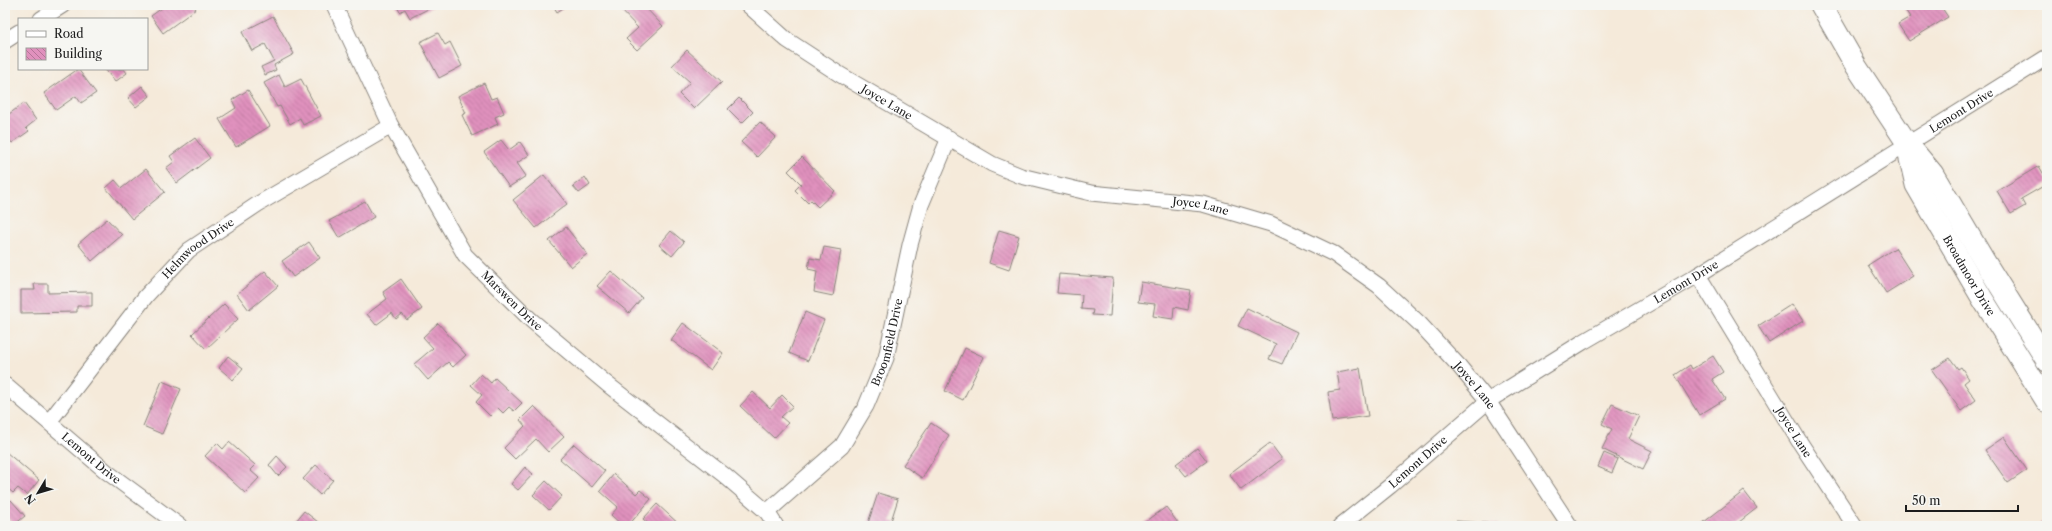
<svg xmlns="http://www.w3.org/2000/svg" width="2052" height="531" viewBox="0 0 2052 531" font-family="'Libre Caslon Text',serif">
<style>
.building{fill:url(#building-back-hatch)}
.lines{fill:none;stroke-linecap:round;stroke-linejoin:round}
.street-casing{stroke:#88837b;stroke-width:17}
.secondary-casing{stroke:#88837b;stroke-width:23}
.street{stroke:#fff;stroke-width:15}
.secondary{stroke:#fff;stroke-width:21}
.labels{text-anchor:middle;stroke-width:3.5;stroke-linejoin:round;paint-order:stroke}
.street-label{font-size:11px;fill:#1c1c1c;stroke:#f6f6f2}
</style>
<defs>
<pattern id="building-back-hatch" width="6" height="6" patternUnits="userSpaceOnUse"><rect width="6" height="6" fill="#e091bd"/><path d="M-1 5l2 2M0 0l6 6M5-1l2 2" fill="none" stroke="#b57699"/></pattern>
</defs>
<rect width="100%" height="100%" fill="#f6f6f2"/>
<filter id="ink" filterUnits="userSpaceOnUse"><feTurbulence type="fractalNoise" baseFrequency=".025" numOctaves="2"/><feDisplacementMap in="SourceGraphic" scale="8" xChannelSelector="R" yChannelSelector="G"/><feConvolveMatrix kernelMatrix="1 2 1 2 8 2 1 2 1" color-interpolation-filters="sRGB"/></filter>
<filter id="wash" filterUnits="userSpaceOnUse"><feTurbulence type="fractalNoise" baseFrequency=".012" numOctaves="4" result="noise"/><feDisplacementMap in="SourceGraphic" scale="16" xChannelSelector="R" yChannelSelector="G"/><feGaussianBlur stdDeviation="0.9" result="paint"/><feColorMatrix in="noise" values="0 0 0 0 0 0 0 0 0 0 0 0 0 0 0 0 0 1.4 0 .05"/><feComposite in="paint" operator="in"/></filter>
<g filter="url(#wash)">
<rect width="100%" height="100%" fill="#f5eada"/>
<g id="blocks">
<!-- building -->
<g class="building">
<polygon points="166,5 193,5 196,9 163,33 151,16"/>
<polygon points="396,5 436,5 410,18 405,9 400,12"/>
<polygon points="553,5 568,5 557,12"/>
<polygon points="624,5 643,5 663,26 637,50 626,39 638,28 620,9"/>
<polygon points="1907,5 1940,5 1948,17 1909,41 1898,24 1910,17 1903,7"/>
<polygon points="273,16 294,54 274,65 276,70 265,75 261,67 274,61 265,44 252,51 242,32"/>
<polygon points="438,33 445,45 450,42 462,66 439,78 420,42"/>
<polygon points="687,50 722,82 694,109 679,94 690,82 672,66"/>
<polygon points="78,69 96,93 81,103 76,96 56,110 44,93"/>
<polygon points="105,69 124,69 127,73 115,82"/>
<polygon points="279,75 285,87 301,79 321,116 303,125 300,118 290,124 280,106 277,107 264,83"/>
<polygon points="484,83 491,99 497,97 504,113 495,117 498,124 472,136 462,115 466,113 458,96"/>
<polygon points="142,86 150,96 136,107 128,98"/>
<polygon points="248,90 270,126 236,147 219,119 236,108 232,100"/>
<polygon points="739,98 753,112 742,123 728,109"/>
<polygon points="24,103 36,120 26,128 29,131 12,143 5,134 5,117"/>
<polygon points="760,122 776,137 757,157 741,142"/>
<polygon points="195,138 210,158 177,183 166,168 174,162 170,156"/>
<polygon points="501,140 509,150 520,142 529,155 517,163 526,176 509,187 484,152"/>
<polygon points="802,157 835,191 818,207 811,200 808,203 795,190 801,184 788,171"/>
<polygon points="2039,166 2047,180 2047,184 2021,199 2025,206 2011,214 1997,191"/>
<polygon points="146,169 165,192 132,219 106,188 115,180 122,188"/>
<polygon points="544,175 567,204 536,228 513,200"/>
<polygon points="585,177 590,185 579,193 573,186"/>
<polygon points="365,201 374,217 339,238 329,221"/>
<polygon points="107,219 122,235 92,261 78,244"/>
<polygon points="566,227 587,254 571,267 549,241"/>
<polygon points="999,230 1019,236 1009,270 989,263"/>
<polygon points="671,231 684,242 672,256 659,245"/>
<polygon points="309,242 320,258 293,277 282,261"/>
<polygon points="824,247 841,250 833,296 814,292 817,271 808,269 810,258 821,260"/>
<polygon points="1895,248 1913,276 1886,293 1868,265"/>
<polygon points="265,271 278,286 249,310 237,294"/>
<polygon points="611,271 642,298 629,313 597,286"/>
<polygon points="1059,274 1113,278 1110,316 1092,315 1093,310 1081,309 1082,295 1057,293"/>
<polygon points="401,279 422,309 407,320 402,314 396,319 392,313 376,325 367,314 387,299 383,292"/>
<polygon points="1141,282 1191,290 1188,310 1174,307 1173,319 1153,316 1155,304 1138,302"/>
<polygon points="34,284 48,284 48,293 92,292 92,306 77,306 77,312 21,313 21,290 35,290"/>
<polygon points="224,304 238,319 206,349 192,334"/>
<polygon points="1792,304 1803,321 1769,343 1758,326"/>
<polygon points="1247,308 1297,332 1282,364 1269,359 1276,344 1238,326"/>
<polygon points="805,312 824,320 808,361 789,353"/>
<polygon points="438,323 466,355 453,367 448,362 428,380 414,364 433,348 423,337"/>
<polygon points="683,323 723,353 711,370 671,340"/>
<polygon points="965,348 984,357 963,400 945,391"/>
<polygon points="228,356 243,368 233,380 219,368"/>
<polygon points="1713,356 1723,372 1712,379 1725,399 1699,415 1675,375 1690,365 1692,369"/>
<polygon points="1950,358 1958,369 1961,367 1969,379 1964,383 1976,400 1961,411 1932,370"/>
<polygon points="1360,368 1368,416 1332,421 1328,392 1340,390 1337,372"/>
<polygon points="481,374 491,383 495,378 522,403 514,411 509,407 503,413 498,408 490,416 476,402 482,395 471,385"/>
<polygon points="162,381 181,389 162,434 143,426"/>
<polygon points="753,392 770,408 782,395 793,406 781,417 788,423 774,438 740,406"/>
<polygon points="1612,404 1639,416 1628,439 1652,451 1643,469 1602,449 1612,429 1602,424"/>
<polygon points="534,406 564,437 548,452 536,439 515,459 504,448 525,426 520,420"/>
<polygon points="931,423 949,435 922,478 903,465"/>
<polygon points="2004,437 2027,470 2008,483 1985,450"/>
<polygon points="229,442 255,465 250,470 259,478 245,493 205,456 217,443 223,449"/>
<polygon points="1270,443 1282,459 1241,490 1229,474"/>
<polygon points="574,444 605,471 592,487 560,459"/>
<polygon points="1197,448 1207,461 1186,476 1176,464"/>
<polygon points="6,452 39,480 27,495 18,488 13,493 5,486"/>
<polygon points="1604,453 1618,459 1612,473 1598,467"/>
<polygon points="277,456 287,467 278,476 269,465"/>
<polygon points="316,465 333,480 320,495 303,479"/>
<polygon points="525,467 533,474 518,490 511,484"/>
<polygon points="614,474 636,494 640,490 651,499 628,526 623,526 611,515 618,507 600,491"/>
<polygon points="546,481 562,496 549,510 533,495"/>
<polygon points="1744,491 1757,508 1734,526 1699,526"/>
<polygon points="878,493 898,499 891,521 906,526 867,526"/>
<polygon points="11,500 25,516 14,525 5,515 5,505"/>
<polygon points="657,504 681,526 651,526 643,519"/>
<polygon points="1166,507 1178,523 1173,526 1140,526"/>
<polygon points="304,511 323,526 292,526"/>
<polygon points="2047,519 2047,526 2037,526"/>
<polygon points="1456,521 1498,524 1498,526 1455,526"/>
</g>
</g>
</g>
<g filter="url(#ink)">
<use href="#blocks" fill-opacity="0" stroke="#88837b" stroke-width="1"/>
<g class="lines">
<!-- street casing -->
<g class="street-casing">
<g id="street">
<path id="s1" d="M334,5l57,121 74,129 66,65 76,64 117,91 43,37 9,14"/>
<path id="s2" d="M748,5l39,35 52,34 153,90 29,12 70,17 112,11 68,20 63,30 45,32 41,38 39,42 29,35 82,125"/>
<polyline points="41,19 63,5"/>
<polyline points="5,41 19,32"/>
<path id="s3" d="M1698,275l101,166 56,85"/>
<path id="s4" d="M5,385l102,87 73,54"/>
<path id="s5" d="M49,422l97,-126 43,-46 69,-46 133,-78"/>
<path id="s6" d="M767,512l75,-66 24,-40 20,-48 24,-113 11,-40 28,-67"/>
<path id="s7" d="M1340,526l50,-40 98,-85 95,-59 115,-67 349,-218"/>
</g>
</g>
<!-- secondary casing -->
<g class="secondary-casing">
<g id="secondary">
<polyline points="1821,5 1856,66 1907,143 1933,174 1985,262 2047,361"/>
<path id="s8" d="M1907,146l9,39 66,113 65,104"/>
</g>
</g>
<!-- street -->
<use href="#street" class="street"/>
<!-- secondary -->
<use href="#secondary" class="secondary"/>
</g>
</g>
<g class="labels">
<!-- street labels -->
<g class="street-label">
<text dy="4" stroke="none"><textPath href="#s2" startOffset="170">Joyce Lane</textPath></text>
<text dy="4" stroke="none"><textPath href="#s7" startOffset="749">Lemont Drive</textPath></text>
<text dy="4" stroke="none"><textPath href="#s2" startOffset="506">Joyce Lane</textPath></text>
<text dy="4" stroke="none"><textPath href="#s5" startOffset="230">Helmwood Drive</textPath></text>
<text dy="4" stroke="none"><textPath href="#s8" startOffset="145">Broadmoor Drive</textPath></text>
<text dy="4" stroke="none"><textPath href="#s7" startOffset="425">Lemont Drive</textPath></text>
<text dy="4" stroke="none"><textPath href="#s1" startOffset="348">Marswen Drive</textPath></text>
<text dy="4" stroke="none"><textPath href="#s6" startOffset="214">Broomfield Drive</textPath></text>
<text dy="4" stroke="none"><textPath href="#s2" startOffset="842">Joyce Lane</textPath></text>
<text dy="4" stroke="none"><textPath href="#s3" startOffset="184">Joyce Lane</textPath></text>
<text dy="4" stroke="none"><textPath href="#s4" startOffset="113">Lemont Drive</textPath></text>
<text dy="4" stroke="none"><textPath href="#s7" startOffset="101">Lemont Drive</textPath></text>
</g>
</g>
<!-- margin -->
<rect width="2052" height="531" fill="none" stroke="#f6f6f2" stroke-width="20"/>
<!-- legend -->
<rect x="18" y="18" width="130" height="52" fill="#f6f6f2" stroke="#9f9f9c"/>
<rect x="26" y="31" width="20" height="6" fill="#ffffff" stroke="#9f9f9c"/>
<text x="54" y="38" font-size="12" fill="#1c1c1c">Road</text>
<rect x="26" y="48" width="20" height="12" fill="url(#building-back-hatch)" stroke="#9f9f9c"/>
<text x="54" y="58" font-size="12" fill="#1c1c1c">Building</text>
<!-- north arrow -->
<g transform="translate(38 493) rotate(232)" stroke="#f6f6f2" stroke-width="3" paint-order="stroke">
<path d="M0-3L7 15L0 10L-7 15Z" fill="#1c1c1c"/>
<text y="-6" font-size="11" font-weight="bold" text-anchor="middle" fill="#1c1c1c">N</text>
</g>
<!-- scale -->
<path d="M1906 505v6h112v-6" fill="none" stroke="#1c1c1c" stroke-width="2"/>
<text x="1912" y="505" font-size="12" fill="#1c1c1c" stroke="#f6f6f2" stroke-width="3" paint-order="stroke">50 m</text>
</svg>
